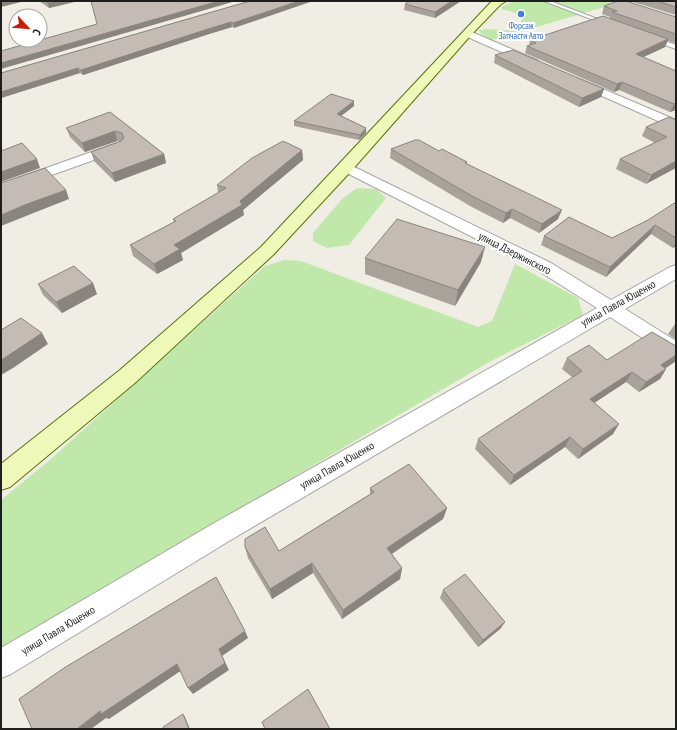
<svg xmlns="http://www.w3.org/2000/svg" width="677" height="730" viewBox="0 0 677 730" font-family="'PT Sans Narrow',sans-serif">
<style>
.grass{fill:#c1e8ab}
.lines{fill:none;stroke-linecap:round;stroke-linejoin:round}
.lane-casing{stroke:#a5a5a5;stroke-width:2}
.street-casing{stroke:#a5a5a5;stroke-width:2}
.secondary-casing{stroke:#5a7407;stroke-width:2}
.lane{fill:#fff;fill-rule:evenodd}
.street{fill:#fff;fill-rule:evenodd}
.secondary{fill:#edf8b9;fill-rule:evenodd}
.wall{fill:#a9a29b}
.shaded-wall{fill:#89847e}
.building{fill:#c4bcb4;stroke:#89847e}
.shop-dot{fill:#3f7fe0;stroke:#fff;stroke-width:1.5}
.labels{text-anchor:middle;stroke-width:4;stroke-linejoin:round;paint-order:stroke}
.far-shop-label{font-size:9px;fill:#366cbe;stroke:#fff}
.street-label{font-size:11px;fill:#1e1e1e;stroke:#fff}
</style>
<rect width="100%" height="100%" fill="#efede4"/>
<!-- grass -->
<g class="grass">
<polygon points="514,1 608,1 615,4 492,40 481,34 479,30 487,29 513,31 525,16 502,9 501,7"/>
<polygon points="357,188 376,189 386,198 349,245 327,248 313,241 313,233 343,198"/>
<polygon points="284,260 301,261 478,327 492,321 515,264 578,298 583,315 489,362 1,649 1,500 51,459 265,266"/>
</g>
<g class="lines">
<!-- lane casing -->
<g class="lane-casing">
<g id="lane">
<polygon points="544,1 550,1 608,23 604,24"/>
<polygon points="653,37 676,45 676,49 651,40 651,38"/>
</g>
</g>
<!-- street casing -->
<g class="street-casing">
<g id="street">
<polygon points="467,30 537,60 539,62 537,64 529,64 463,35 462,33"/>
<polygon points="577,78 676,120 676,129 573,83 571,81 573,79"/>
<polygon points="117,143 122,144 124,147 122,150 1,193 1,184"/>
<polygon points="346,163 551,263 611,300 670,267 676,265 676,279 625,309 676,341 676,357 669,355 610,317 234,538 11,674 1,678 1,648 216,522 597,308 539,271 341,170 339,167 341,164"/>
</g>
</g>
<!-- secondary casing -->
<g class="secondary-casing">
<polygon id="secondary" points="492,1 506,1 500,5 471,35 352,170 273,255 136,382 10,487 1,490 1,464 120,370 261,247"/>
</g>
<!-- lane -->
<use href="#lane" class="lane"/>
<!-- street -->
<use href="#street" class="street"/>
<!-- secondary -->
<use href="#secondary" class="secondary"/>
</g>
<!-- wall -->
<g class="wall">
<polygon points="39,1 78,1 49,8"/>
<polygon points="250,1 234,28 232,27 209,34 83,75 80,73 1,98 1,73"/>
<polygon points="461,1 435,18 404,10 405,4"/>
<polygon points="634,1 676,1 676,15 633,2"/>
<polygon points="604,6 676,17 676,42 674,43 668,41 665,47 643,57 676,71 676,110 670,112 619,90 614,92 525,53 527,46 529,45 530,40 610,18 610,17 602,14"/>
<polygon points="495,55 604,89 601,97 579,107 494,63"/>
<polygon points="354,106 341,116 366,128 366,133 359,140 294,126 294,121"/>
<polygon points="110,112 164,154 166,163 115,182 94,161 91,152 121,141 117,141 85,152 70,137 66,128"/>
<polygon points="676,120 646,184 616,169 620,159 655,143 642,136 646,127"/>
<polygon points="391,149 439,151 467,162 466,164 558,219 539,233 510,218 503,223 470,206 390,158"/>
<polygon points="302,150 303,160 243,210 244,215 181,253 183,260 157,274 133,256 130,245 174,222 173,219 218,193 217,185"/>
<polygon points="676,202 676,246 673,248 651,234 606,277 541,245 544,236 612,238 648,220"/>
<polygon points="365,258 481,262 455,306 365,274"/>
<polygon points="38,284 97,294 62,313 43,295"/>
<polygon points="676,323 676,340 668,334 675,324"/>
<polygon points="675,346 676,346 676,361 666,368 666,369 660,379 639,392 626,382 594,403 613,434 578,459 565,447 510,485 475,449 478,439 573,378 562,369 567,358 607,360"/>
<polygon points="370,488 447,508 443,519 392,554 402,568 400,579 342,619 313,573 272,599 248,558 245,547 279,551 370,494"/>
<polygon points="443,590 505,622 500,629 478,647 440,598"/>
</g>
<!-- shaded-wall -->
<g class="shaded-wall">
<polygon points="3,1 25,1 1,7 1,2"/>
<polygon points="56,1 78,1 49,8 48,3"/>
<polygon points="219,1 236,1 1,69 1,63"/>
<polygon points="299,1 313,1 234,28 233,23"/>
<polygon points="452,1 461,1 435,18 435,12"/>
<polygon points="231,22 232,27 209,34 83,75 81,70 208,29"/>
<polygon points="668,39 665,47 633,62 636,54"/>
<polygon points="78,68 80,73 1,98 1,92"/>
<polygon points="622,82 619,90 614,92 617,84"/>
<polygon points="604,89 601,97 579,107 582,98"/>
<polygon points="354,101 354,106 337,119 337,114"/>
<polygon points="676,103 676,110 670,112 674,104"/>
<polygon points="366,128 366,133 359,140 360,135"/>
<polygon points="115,131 117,141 85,152 82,143"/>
<polygon points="302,150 303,160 243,210 244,215 181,253 183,260 157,274 154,264 174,245 240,201"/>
<polygon points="164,154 166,163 115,182 112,173"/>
<polygon points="37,159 40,168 1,182 1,172"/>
<polygon points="676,161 676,168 646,184 651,175"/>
<polygon points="66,190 69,199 31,214 1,226 1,215 27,204"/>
<polygon points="512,209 510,218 503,223 506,213"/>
<polygon points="562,210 558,219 539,233 542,224"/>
<polygon points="655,225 651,234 606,277 610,267"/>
<polygon points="676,242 676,246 673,248"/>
<polygon points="485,247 481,262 455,306 458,290"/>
<polygon points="93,283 97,294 62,313 56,302"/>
<polygon points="42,333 48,344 13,368 1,375 1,360"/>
<polygon points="676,355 676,361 655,375 661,365"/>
<polygon points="666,369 660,379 639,392 646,382"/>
<polygon points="632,372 626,382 585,409 590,399"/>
<polygon points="619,424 613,434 578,459 583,449"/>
<polygon points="570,437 565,447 510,485 514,475"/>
<polygon points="447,508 443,519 385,558 387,548"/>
<polygon points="312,563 313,573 272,599 270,589"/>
<polygon points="402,568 400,579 342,619 343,610"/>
<polygon points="505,622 500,629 478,647 483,640"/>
<polygon points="245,631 248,638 222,656 229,670 193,694 188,688 219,649"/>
<polygon points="177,664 182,670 109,719 106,718 91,729 77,729 100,711"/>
<polygon points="183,714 185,717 190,729 189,729"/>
</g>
<!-- building -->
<g class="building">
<polygon points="45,1 56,1 48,3"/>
<polygon points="91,1 177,1 179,2 182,1 219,1 1,63 1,51 97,24"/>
<polygon points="250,1 299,1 233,23 231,22 208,29 81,70 78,68 1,92 1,73"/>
<polygon points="410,1 452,1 435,12 405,4"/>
<polygon points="618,1 626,1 676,17 676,34 612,12 617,11 604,6"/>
<polygon points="657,1 676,1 676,7"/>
<polygon points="603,16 668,39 636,54 676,71 676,103 674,104 622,82 617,84 527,46 536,43 530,40"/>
<polygon points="513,50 604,89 582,98 495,55"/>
<polygon points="331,94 354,101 337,114 366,128 360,135 294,121"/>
<polygon points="110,112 164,154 112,173 91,152 121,141 124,138 122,133 115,131 82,143 66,128"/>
<polygon points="669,117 676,120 676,161 651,175 620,159 667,137 646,127"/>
<polygon points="415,140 419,140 439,151 442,149 467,162 465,163 562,210 542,224 512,209 506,213 472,196 391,149"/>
<polygon points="283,141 302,150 240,201 242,205 174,245 180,249 154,264 130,245 176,221 173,219 226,188 217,185 252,158"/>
<polygon points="22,143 37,159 1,172 1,151"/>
<polygon points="45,168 66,190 27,204 1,215 1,183"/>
<polygon points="676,202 676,238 655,225 610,267 544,236 569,217 612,238 648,220"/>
<polygon points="397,219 485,247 458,290 365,258"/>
<polygon points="74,266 93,283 56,302 38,284"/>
<polygon points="21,318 42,333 6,357 1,360 1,330"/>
<polygon points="652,332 676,346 676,355 661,365 666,369 646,382 632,372 590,399 619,424 583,449 570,437 514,475 478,439 582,371 567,358 589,345 607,360"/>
<polygon points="409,464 447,508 387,548 402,568 343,610 312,563 270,589 245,547 245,539 265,527 279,551 374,492 370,488"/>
<polygon points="465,574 505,622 483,640 443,590"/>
<polygon points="216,577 245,631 219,649 225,663 188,688 177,664 101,714 100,711 77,729 32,729 19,699 64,668"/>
<polygon points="308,689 330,729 265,729 262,722"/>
<polygon points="183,714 189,729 164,729 163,727"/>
</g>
<!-- markers -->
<circle class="shop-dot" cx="521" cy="14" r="4"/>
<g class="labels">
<!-- far-shop labels -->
<g class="far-shop-label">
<text x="521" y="29">Форсаж<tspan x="521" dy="10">Запчасти Авто</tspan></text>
</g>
<!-- street labels -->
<g class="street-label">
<text transform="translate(515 253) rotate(27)" y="4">улица Дзержинского</text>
<text transform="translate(618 303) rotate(-29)" y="4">улица Павла Ющенко</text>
<text transform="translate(337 465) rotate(-30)" y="4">улица Павла Ющенко</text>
<text transform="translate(58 630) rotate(-31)" y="4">улица Павла Ющенко</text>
</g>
</g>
<!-- border -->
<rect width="677" height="730" fill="none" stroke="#1e1e1e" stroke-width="4"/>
<!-- north arrow -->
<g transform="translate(28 28) rotate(116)"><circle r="19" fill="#ffffff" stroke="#a5a5a5"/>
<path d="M0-3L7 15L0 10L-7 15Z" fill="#c91c03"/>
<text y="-6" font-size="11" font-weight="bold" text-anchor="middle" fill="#1e1e1e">С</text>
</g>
</svg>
